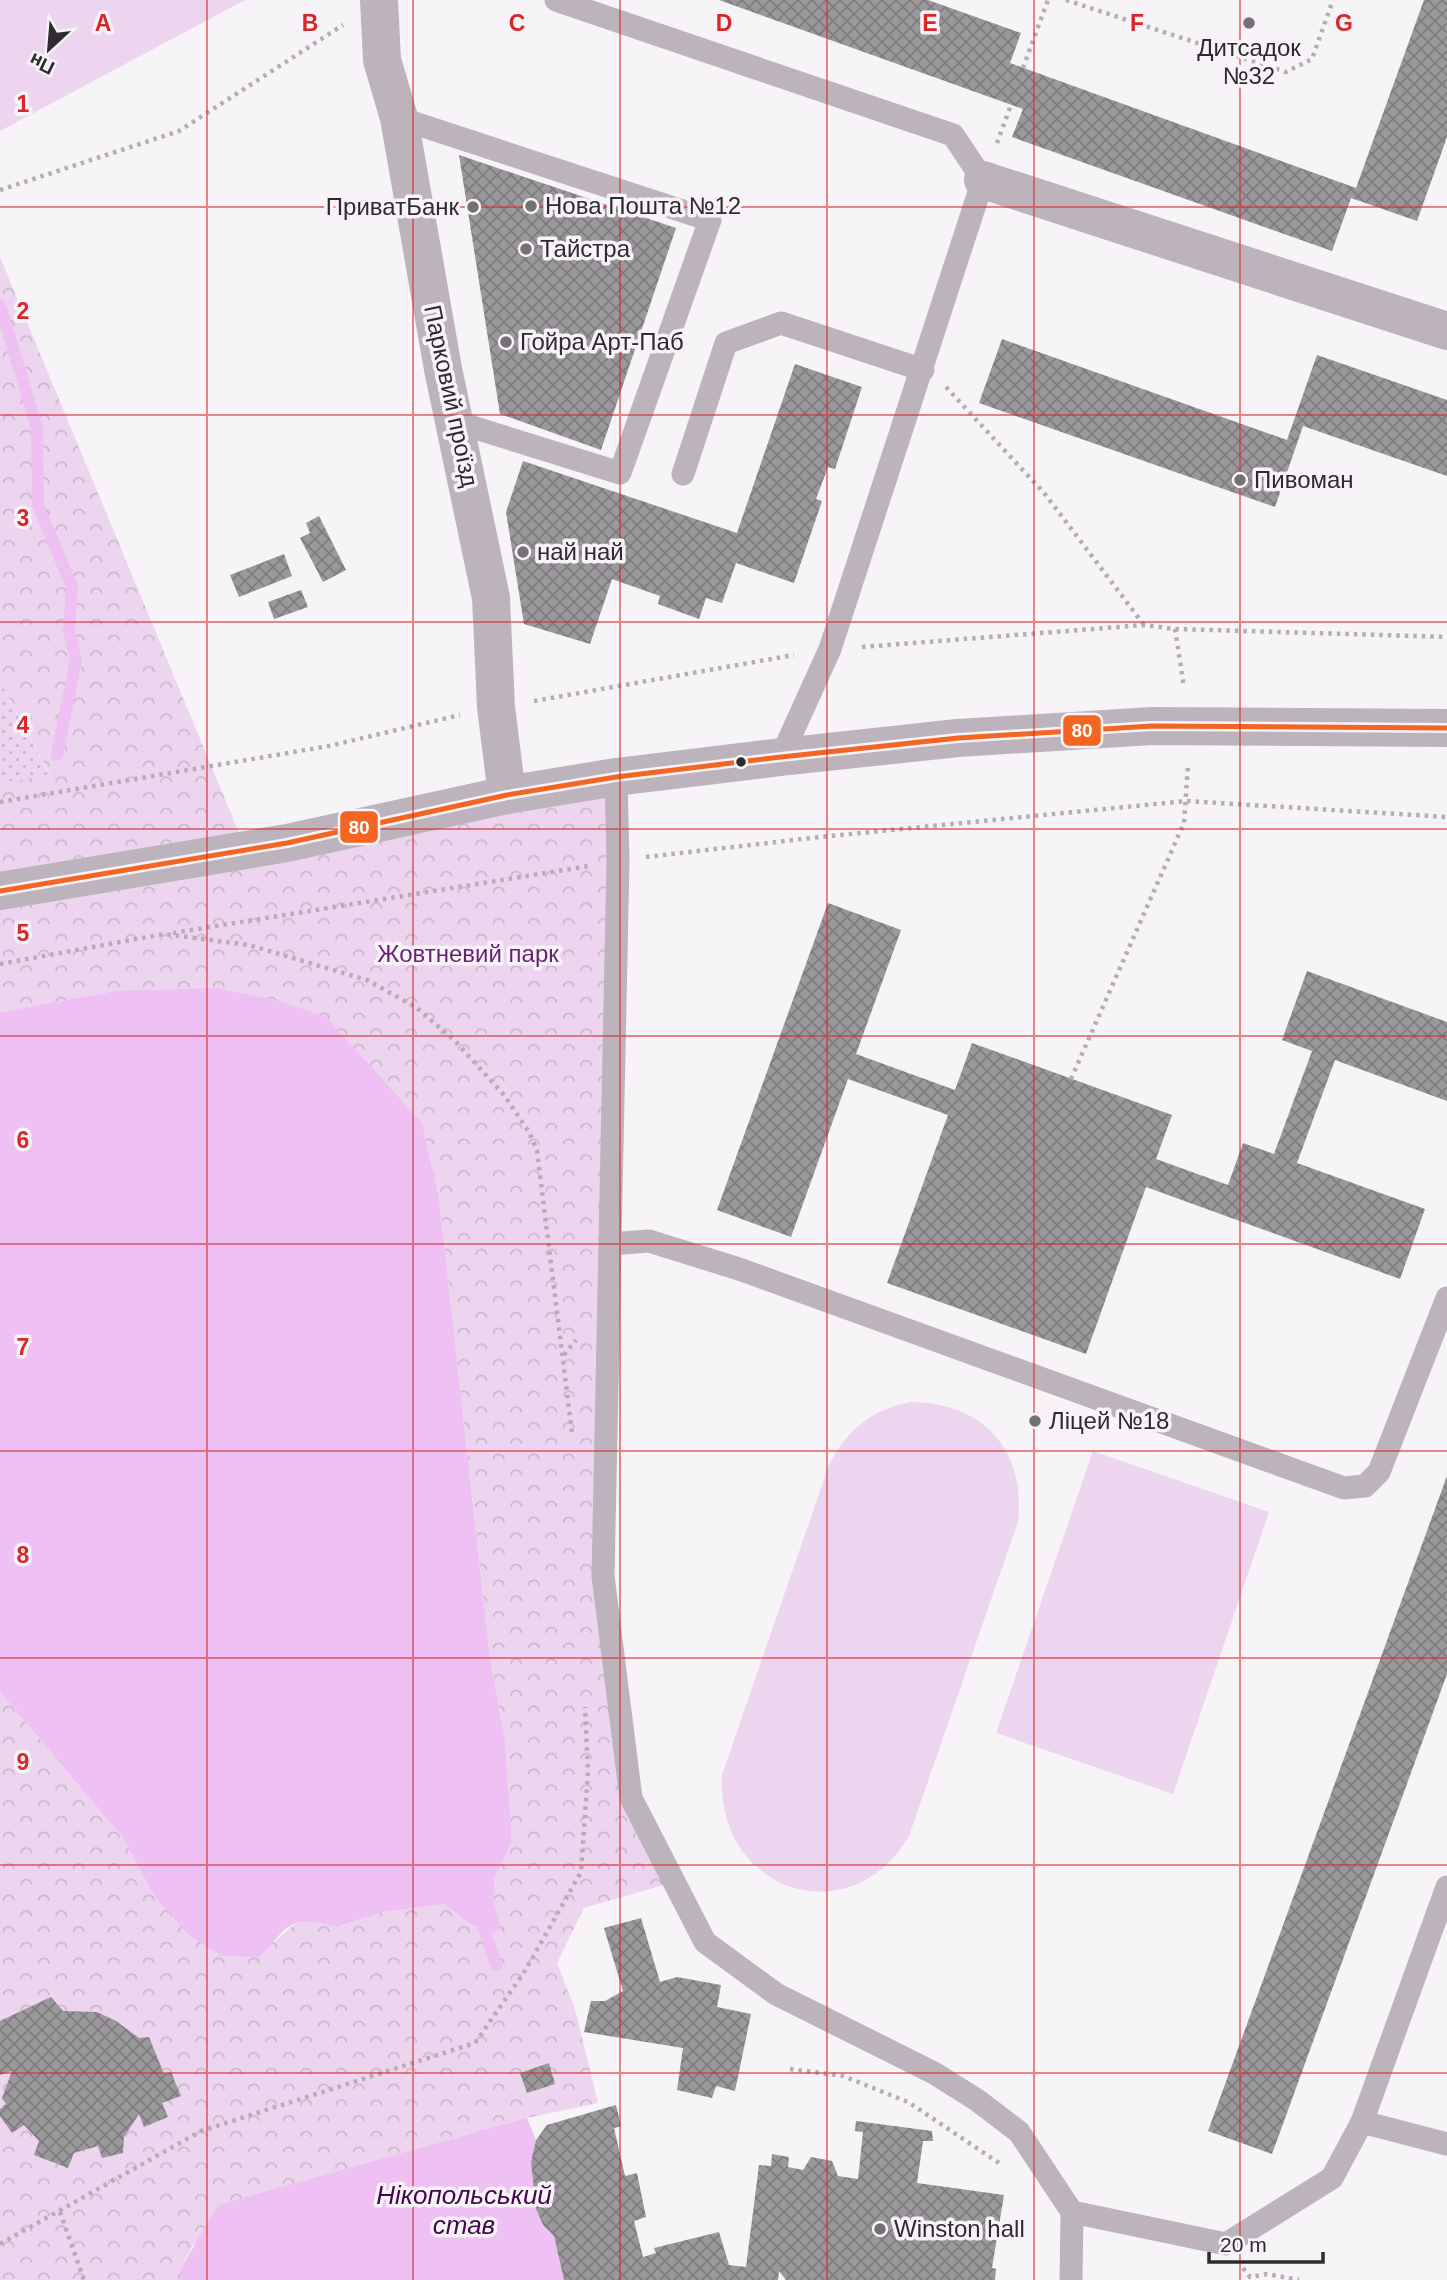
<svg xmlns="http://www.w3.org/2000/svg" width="1447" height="2280" viewBox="0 0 1447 2280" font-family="Helvetica,sans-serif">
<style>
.grass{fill:url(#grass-dots)}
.park{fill:url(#park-crowns)}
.garden{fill:#edd5f0}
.water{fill:#eec0f4}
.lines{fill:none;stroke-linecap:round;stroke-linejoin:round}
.stream{stroke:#eec0f4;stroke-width:12}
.building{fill:url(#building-cross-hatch)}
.path{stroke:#b4aeb4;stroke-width:4.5;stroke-dasharray:3.5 5;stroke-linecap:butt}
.service{stroke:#bcb3bd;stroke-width:23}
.minor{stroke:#bcb3bd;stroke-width:38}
.secondary{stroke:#bcb3bc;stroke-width:38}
.bus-1-casing{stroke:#f8f3f9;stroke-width:10}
.bus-1{stroke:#f26522;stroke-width:5}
.grid{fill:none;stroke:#d62828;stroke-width:2;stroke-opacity:0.55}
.poi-dot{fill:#747174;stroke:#f8f3f9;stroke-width:2.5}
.bus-dot{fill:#2d2b2d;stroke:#f8f3f9;stroke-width:2.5}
.labels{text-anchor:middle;stroke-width:7;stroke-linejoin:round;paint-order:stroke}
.poi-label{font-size:24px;fill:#2d2b2d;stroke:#f8f3f9;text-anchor:start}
.street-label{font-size:24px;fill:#2d2b2d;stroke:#f8f3f9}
.park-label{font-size:24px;fill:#6a1e75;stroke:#f8f3f9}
.water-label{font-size:26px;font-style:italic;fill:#43074b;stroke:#f8f3f9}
.grid-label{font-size:23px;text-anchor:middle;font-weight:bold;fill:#d62828;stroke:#f8f3f9;stroke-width:7;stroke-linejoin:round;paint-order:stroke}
.line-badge{stroke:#f8f3f9;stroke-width:2.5}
.badge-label{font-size:19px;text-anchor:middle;font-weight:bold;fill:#fff}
</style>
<defs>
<pattern id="grass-dots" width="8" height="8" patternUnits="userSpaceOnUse" patternTransform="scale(1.75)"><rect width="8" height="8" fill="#edd5f0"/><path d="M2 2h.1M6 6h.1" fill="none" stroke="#ccb7ce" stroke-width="1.8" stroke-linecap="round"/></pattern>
<pattern id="park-crowns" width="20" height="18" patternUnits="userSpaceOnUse" patternTransform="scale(1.75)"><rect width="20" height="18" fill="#edd5f0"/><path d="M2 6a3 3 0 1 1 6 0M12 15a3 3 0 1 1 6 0" fill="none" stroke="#ccb7ce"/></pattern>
<pattern id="building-cross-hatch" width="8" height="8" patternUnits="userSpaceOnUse" patternTransform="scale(1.75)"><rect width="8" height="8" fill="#9a989a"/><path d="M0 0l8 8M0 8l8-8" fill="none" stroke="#7e7c7e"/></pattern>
</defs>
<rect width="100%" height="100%" fill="#f7f4f8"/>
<!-- grass -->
<polygon class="grass" points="0,681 50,776 0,783"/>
<!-- park -->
<path class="park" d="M0,257l247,595 368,-71 -14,794 27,225 43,83 -87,25 -27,55 18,46 23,94 -71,15 -334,127 -12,22v13h-181v-588l124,147 30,57 120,46 23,-20h21l20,5 45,-15 62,-8c17,16 31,30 55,25l-6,-27v-22l18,-39 -7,-101 -15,-82 -51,-460 -17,-75 -307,-132 -115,21v-229l50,-8 -50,-94z"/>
<!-- garden -->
<g class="garden">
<polygon points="0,0 245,0 0,131"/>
<path d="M910,1402c73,0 116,48 108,120l-109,314c-59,101 -194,55 -187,-61l107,-310c18,-35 42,-55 81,-63z"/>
<polygon points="1093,1451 1269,1512 1173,1794 996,1733"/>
</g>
<!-- water -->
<g class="water">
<path d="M217,988l62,13 47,16 96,106 17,75 51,460 15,82 7,101 -18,39v22l7,27c-25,5 -39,-10 -56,-25l-62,8 -46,15 -19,-5h-21l-12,7 -26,28 -36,-1 -32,-19 -37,-41 -30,-57 -124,-147v-680l115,-21z"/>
<polygon points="527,2118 536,2140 531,2162 536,2209 543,2225 554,2236 564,2280 181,2280 181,2268 218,2205"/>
</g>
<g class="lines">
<!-- stream -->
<g class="stream">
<polyline points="0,305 37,428 38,505 72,587 69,632 76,660 57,755"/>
<polyline points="480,1916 496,1965"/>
</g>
</g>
<!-- building -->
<g class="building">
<polygon points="719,0 928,0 1021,33 1010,63 1356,188 1424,0 1447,0 1447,137 1417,221 1351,198 1332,251 1012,137 1023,109"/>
<polygon points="459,155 676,228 601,450 500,414"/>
<polygon points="1002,339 1287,440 1317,355 1447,400 1447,476 1303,426 1275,507 979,403"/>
<polygon points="795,364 862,387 835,469 828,467 816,499 822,501 794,583 736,563 722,603 706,598 699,619 658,604 660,596 612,579 590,644 524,624 506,512 523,461 737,533"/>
<polygon points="319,516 346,570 323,582 300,538 310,533 306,523"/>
<polygon points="284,554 292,576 239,597 230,575"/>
<polygon points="301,590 308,607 274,619 268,602"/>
<polygon points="828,903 901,930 856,1054 955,1090 972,1043 1172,1115 1156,1159 1228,1185 1243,1143 1274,1154 1312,1051 1282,1040 1307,971 1447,1022 1447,1101 1335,1060 1297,1163 1425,1209 1400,1279 1146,1187 1086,1354 887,1283 948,1115 848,1079 791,1237 717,1210"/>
<polygon points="1447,1476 1447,1674 1272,2154 1208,2131"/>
<polygon points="641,1918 660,1982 677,1977 721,1985 717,2007 751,2014 735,2091 716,2086 712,2098 677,2090 683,2048 584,2032 591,2001 605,2001 623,1991 604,1928"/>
<polygon points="51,1997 63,2011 97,2012 116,2021 139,2038 149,2037 164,2074 171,2072 181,2096 162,2103 168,2117 144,2127 139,2114 124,2137 123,2153 102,2158 98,2146 74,2153 68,2168 34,2155 39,2141 24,2125 12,2133 0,2116 0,2109 6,2104 2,2098 12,2071 0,2075 0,2021"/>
<polygon points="549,2063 555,2084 527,2093 520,2073"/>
<polygon points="616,2105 621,2126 614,2128 625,2176 637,2173 646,2217 634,2221 643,2257 656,2253 654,2248 719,2232 729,2265 746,2267 759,2165 771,2166 772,2154 789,2157 788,2167 803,2170 811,2157 832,2161 838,2176 858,2179 863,2132 855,2131 856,2121 932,2131 933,2141 923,2141 917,2183 1004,2195 992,2268 996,2269 995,2280 786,2280 779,2271 778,2280 564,2280 554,2236 543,2225 536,2209 531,2162 536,2140 547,2125"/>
</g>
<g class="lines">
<!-- path -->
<g class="path">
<polyline points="1066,0 1286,72 1312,59 1333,0"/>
<polyline points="1023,68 1048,0"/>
<polyline points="997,143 1011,105"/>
<polyline points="0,190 179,131 343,25"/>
<polyline points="946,387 1045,494 1144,625"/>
<polyline points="1175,629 1184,687"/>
<polyline points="862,647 1144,625 1175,629 1447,637"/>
<polyline points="534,701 794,655"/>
<polyline points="0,802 329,746 460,715"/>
<polyline points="646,857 820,837 1186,801 1447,817"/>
<polyline points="173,933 589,866"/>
<polyline points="0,964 164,934 249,945 367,980 417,1008 456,1042 504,1095 529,1132 537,1151 572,1433"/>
<polyline points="1071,1079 1184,823 1188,765"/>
<polyline points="564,1355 576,1340"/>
<polyline points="790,2069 843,2076 908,2102 1002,2165"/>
<polyline points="60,2212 84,2280"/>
<polyline points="0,2244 201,2131 475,2043 525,1971 581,1872 588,1772 585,1707"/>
<polyline points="1243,2268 1250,2277 1267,2274 1299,2280"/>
</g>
<!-- service -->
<g class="service">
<polyline points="556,0 953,135 983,180 830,649 781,757"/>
<polyline points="399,118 710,220 620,473 456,422"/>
<polyline points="683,474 726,343 781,323 923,370"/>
<polyline points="616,777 618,861 603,1576 631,1798 705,1942 776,1994 934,2073 977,2100 1019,2132 1072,2212 1071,2280"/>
<polyline points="611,1244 649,1241 739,1269 1344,1488 1365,1486 1379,1472 1447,1298"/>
<polyline points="1362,2122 1447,2144"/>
<polyline points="1072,2212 1226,2244 1332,2178 1362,2122 1447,1887"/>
</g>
<!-- minor -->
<g class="minor">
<polyline points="379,0 382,60 399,118 443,369 491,598 496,707 507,795"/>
<polyline points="983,180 1447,331"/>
</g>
<!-- secondary -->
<polyline class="secondary" points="0,891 287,843 507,795 616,777 781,757 958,738 1152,726 1447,728"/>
<!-- bus-1 casing -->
<g class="bus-1-casing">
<polyline id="bus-1" points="0,891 287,843 507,795 616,777 781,757 958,738 1152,726 1447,728"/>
</g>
<!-- bus-1 -->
<use href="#bus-1" class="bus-1"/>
</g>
<!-- grid -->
<path class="grid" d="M207,0v2280M413,0v2280M620,0v2280M827,0v2280M1034,0v2280M1240,0v2280M0,207h1447M0,415h1447M0,622h1447M0,829h1447M0,1036h1447M0,1244h1447M0,1451h1447M0,1658h1447M0,1865h1447M0,2073h1447"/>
<!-- markers -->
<g class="poi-dot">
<circle cx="1249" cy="23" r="7"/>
<circle cx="531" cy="206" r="7"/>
<circle cx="473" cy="207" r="7"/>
<circle cx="526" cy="249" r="7"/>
<circle cx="506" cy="342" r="7"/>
<circle cx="1240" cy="480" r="7"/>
<circle cx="523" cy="552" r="7"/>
<circle cx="1035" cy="1421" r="7"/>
<circle cx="880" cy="2229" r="7"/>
</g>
<circle class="bus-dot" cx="741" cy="762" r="6"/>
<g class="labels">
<!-- poi labels -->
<g class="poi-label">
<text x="1249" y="56" text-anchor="middle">Дитсадок<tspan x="1249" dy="28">№32</tspan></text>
<text x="545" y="214">Нова Пошта №12</text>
<text x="459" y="215" text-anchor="end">ПриватБанк</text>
<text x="540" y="257">Тайстра</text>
<text x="520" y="350">Гойра Арт-Паб</text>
<text x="1254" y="488">Пивоман</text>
<text x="537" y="560">най най</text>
<text x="1049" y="1429">Ліцей №18</text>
<text x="894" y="2237">Winston hall</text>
</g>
<!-- street labels -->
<g class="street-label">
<text transform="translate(451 396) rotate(78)" y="8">Парковий проїзд</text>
</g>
<!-- park labels -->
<g class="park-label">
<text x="468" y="962">Жовтневий парк</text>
</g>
<!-- water labels -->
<g class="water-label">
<text x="464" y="2204">Нікопольський<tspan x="464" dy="30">став</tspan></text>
</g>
</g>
<g class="grid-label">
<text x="103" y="31">A</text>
<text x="310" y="31">B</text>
<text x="517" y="31">C</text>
<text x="724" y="31">D</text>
<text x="930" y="31">E</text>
<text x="1137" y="31">F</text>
<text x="1344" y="31">G</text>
<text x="23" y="112">1</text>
<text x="23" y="319">2</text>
<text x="23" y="526">3</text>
<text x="23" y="733">4</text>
<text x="23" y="941">5</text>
<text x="23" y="1148">6</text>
<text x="23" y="1355">7</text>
<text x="23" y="1563">8</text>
<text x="23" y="1770">9</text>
</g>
<g class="line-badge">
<rect x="1062" y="714" width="40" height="33" rx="7" fill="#f26522"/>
<rect x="339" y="810" width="40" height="34" rx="7" fill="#f26522"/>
</g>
<g class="badge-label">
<text x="1082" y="737">80</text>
<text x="359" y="834">80</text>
</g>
<!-- north arrow -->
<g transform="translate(49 49) rotate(206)" stroke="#f8f3f9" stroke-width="5" paint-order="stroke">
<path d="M0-5L12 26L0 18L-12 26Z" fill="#2d2b2d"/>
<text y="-10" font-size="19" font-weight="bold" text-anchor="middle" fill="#2d2b2d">Пн</text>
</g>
<!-- scale -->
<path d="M1209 2252v10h114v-10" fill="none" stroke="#2d2b2d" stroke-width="3.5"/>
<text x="1220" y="2252" font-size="21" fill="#2d2b2d" stroke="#f8f3f9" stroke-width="5" paint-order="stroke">20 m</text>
</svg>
